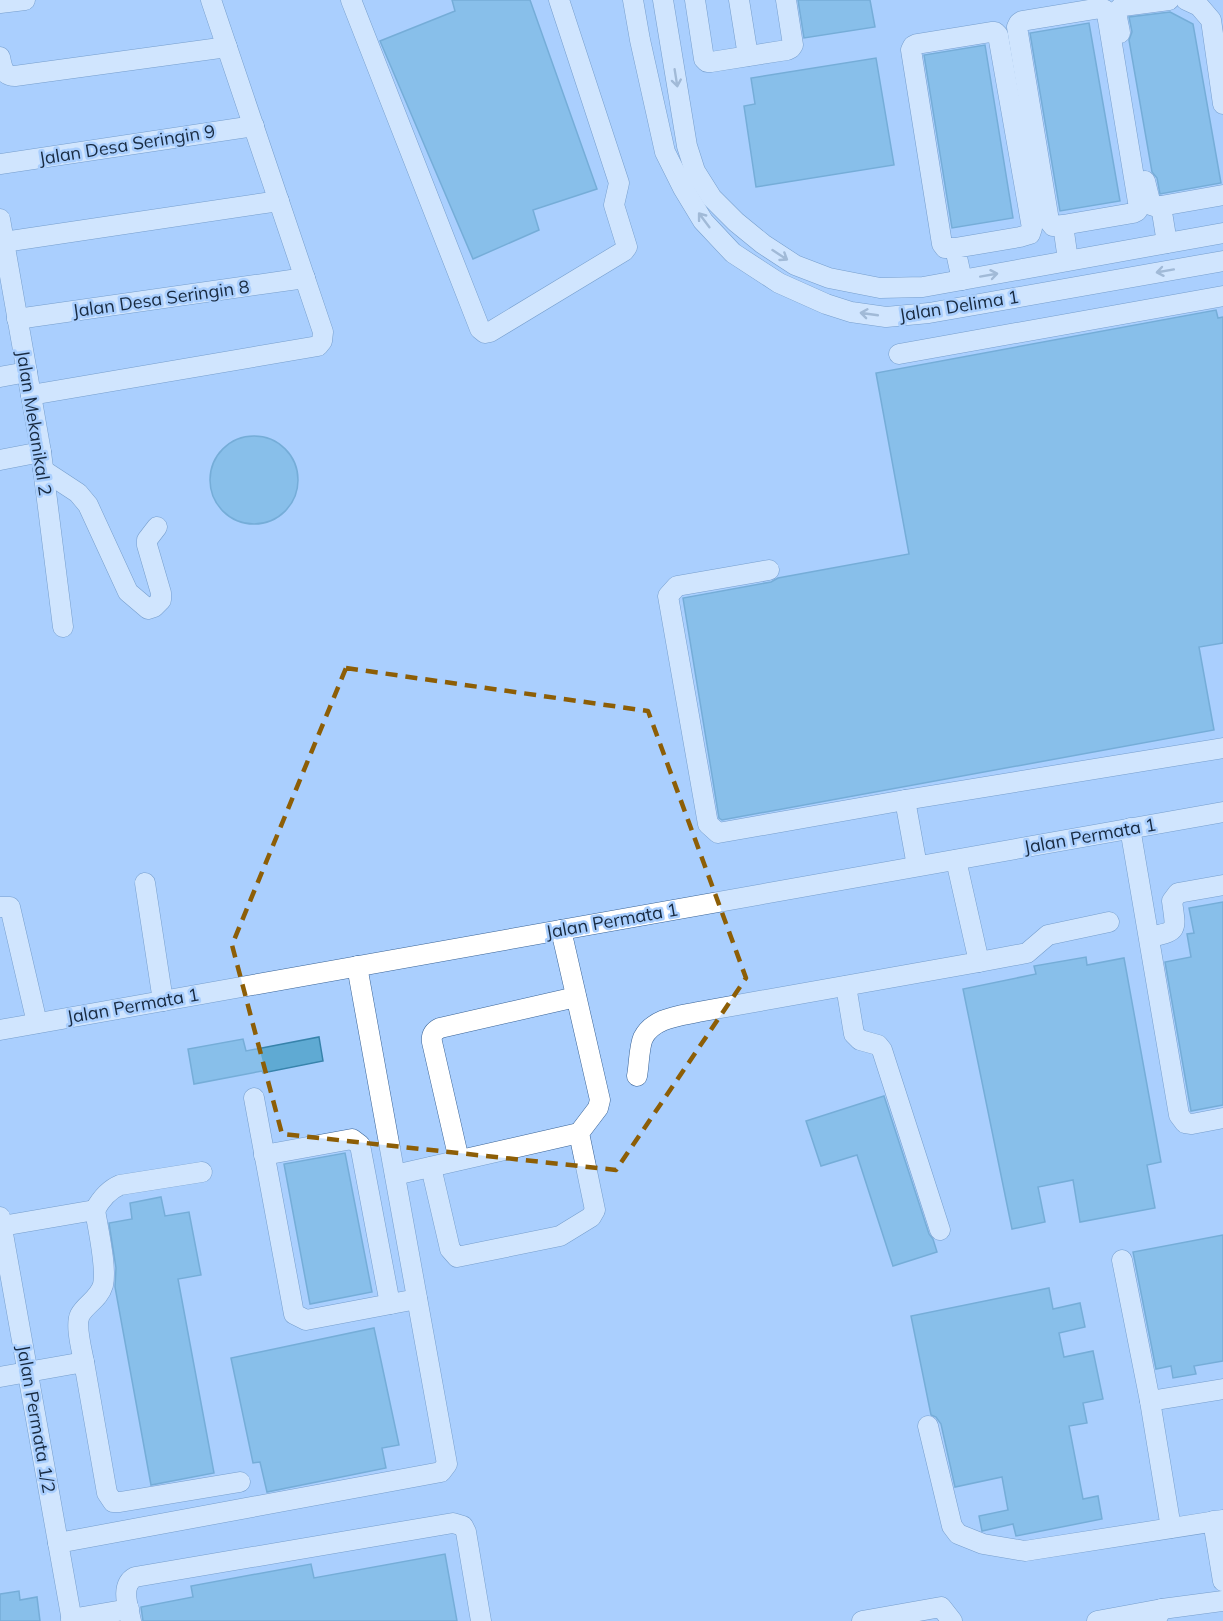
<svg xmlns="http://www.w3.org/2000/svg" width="1223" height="1621" viewBox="0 0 1223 1621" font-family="Mulish,sans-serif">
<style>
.building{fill:#5faad3;stroke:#3783ab;stroke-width:1.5}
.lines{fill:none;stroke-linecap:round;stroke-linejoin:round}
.minor-casing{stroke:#386295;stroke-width:21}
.minor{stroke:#fff;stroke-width:20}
.oneway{stroke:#979fa9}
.marked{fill:none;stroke:#8d5e06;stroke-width:4.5;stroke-dasharray:12 8;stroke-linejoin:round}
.labels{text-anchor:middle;stroke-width:5;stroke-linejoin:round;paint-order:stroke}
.street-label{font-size:18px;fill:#182a40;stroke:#aacffe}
</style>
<rect width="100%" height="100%" fill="#aacffe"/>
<!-- building -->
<g class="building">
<polygon points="452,0 530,0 597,189 533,210 539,230 473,259 380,41 455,11"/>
<polygon points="798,0 870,0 875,27 804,38"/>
<polygon points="1170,12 1193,24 1221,183 1160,194 1157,178 1152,172 1129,40 1132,32 1129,17"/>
<polygon points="1089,23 1120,201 1060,211 1030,33"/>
<polygon points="985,45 1013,218 952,228 924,55"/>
<polygon points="876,58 894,165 756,187 744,106 755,104 751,78"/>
<polygon points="1216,310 1218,318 1223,317 1223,643 1199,647 1214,730 722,820 719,818 683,598 771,582 778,578 909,554 876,373"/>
<circle cx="254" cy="480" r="44"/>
<polygon points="1223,902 1223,1105 1191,1111 1165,962 1191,957 1187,934 1194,933 1189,908"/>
<polygon points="1086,957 1087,965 1124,958 1161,1162 1147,1165 1155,1208 1080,1222 1073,1180 1038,1187 1045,1222 1012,1229 963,989 1036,974 1034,966"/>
<polygon points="319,1037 323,1061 263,1073 262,1071 194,1084 188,1049 243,1039 246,1051"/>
<polygon points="884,1096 929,1234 933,1239 937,1252 893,1266 857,1155 821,1166 806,1121"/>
<polygon points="345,1153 372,1292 310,1304 284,1164"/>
<polygon points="161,1197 165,1216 189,1212 201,1275 178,1279 214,1473 151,1485 115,1287 116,1268 109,1223 132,1219 130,1203"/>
<polygon points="1223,1235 1223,1361 1194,1366 1196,1374 1173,1378 1171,1366 1156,1369 1133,1252"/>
<polygon points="1049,1288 1053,1309 1080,1303 1085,1327 1059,1333 1064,1357 1093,1351 1103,1399 1083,1403 1087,1423 1069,1426 1083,1499 1098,1496 1102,1519 1016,1536 1013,1524 982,1531 979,1516 1008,1510 1002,1477 955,1487 941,1424 936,1417 931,1415 911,1316"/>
<polygon points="374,1328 399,1445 382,1448 386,1468 267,1492 260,1462 253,1463 231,1358"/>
<polygon points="445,1554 457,1621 143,1621 141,1607 193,1597 191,1586 311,1564 314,1578"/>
<polygon points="19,1591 20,1600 37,1597 40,1621 0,1621 0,1594"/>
</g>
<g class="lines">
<!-- minor casing -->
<g class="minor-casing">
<g id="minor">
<polyline points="351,0 480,329 485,333 490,332 624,251 627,247 614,205 619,183 559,0"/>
<polyline points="633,0 640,40 665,152 683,188 703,221 733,253 779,283 826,304 851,312 886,317 929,313 1223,261"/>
<polyline points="663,0 687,146 695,171 712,198 736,222 763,244 795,265 829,278 880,288 923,287 1223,233"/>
<polyline points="695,0 704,59 707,62 711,62 787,50 791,48 793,45 786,0"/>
<polyline points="739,0 748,56"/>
<polyline points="1186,0 1199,6 1211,20 1223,104"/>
<polyline points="0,3 25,0"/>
<path d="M1120,33c-1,-9 -7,-22 3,-27l46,-6"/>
<path d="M0,57c2,10 3,19 15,19l212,-29"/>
<polyline points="0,164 254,126"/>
<polyline points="1145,181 1151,205 1157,207 1161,206"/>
<polyline points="0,219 41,452 63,627"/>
<polyline points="1063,225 1053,226 1049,221 1017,27 1019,23 1022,21 1101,8 1105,10 1107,14 1139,208 1137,211 1133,213 1063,225 1068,260"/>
<polyline points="4,242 279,201"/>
<polyline points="1167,243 1161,206 1223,195"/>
<polyline points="955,248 945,248 942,244 911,50 913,46 917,44 991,32 995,32 998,35 1032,228 1030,234 1020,237 955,248 962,280"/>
<polyline points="17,319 305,278"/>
<polyline points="899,354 1223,296"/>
<polyline points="0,377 27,372"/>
<polyline points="31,395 318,346 322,341 323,332 211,0"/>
<polyline points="0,460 41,452"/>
<polyline points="43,470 78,493 88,505 128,592 148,609 154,607 161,600 161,593 147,545 147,540 157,527"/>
<polyline points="769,570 677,586 668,596 708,824 718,833 905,800 917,866"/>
<polyline points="905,800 1223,748"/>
<polyline points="1130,828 1179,1115 1185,1123 1192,1124 1223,1118"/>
<polyline points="145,883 163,1001"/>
<polyline points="0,907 10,907 37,1023"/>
<path d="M1149,937c30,-6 27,-6 23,-36l6,-8 45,-8"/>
<polyline points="979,962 1027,953 1048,935 1109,922"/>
<polyline points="846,986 854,1034 860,1040 878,1045 882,1050 940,1230"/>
<polyline points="0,1030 1223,812"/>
<path d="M637,1076c2,-10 2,-29 6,-38 10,-20 36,-22 55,-26l281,-50 -23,-102"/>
<polyline points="254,1098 294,1314 306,1320 417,1299"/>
<polyline points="264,1155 352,1139 360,1145 390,1304"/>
<path d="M459,1160l-27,-118c-1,-7 2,-11 8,-14l136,-31"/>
<polyline points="431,1167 450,1249 457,1257 560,1236 591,1217 595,1210 579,1133 598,1108 600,1100 561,930"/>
<polyline points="395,1175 579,1133"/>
<path d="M95,1210c6,-11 13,-20 25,-25l82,-13"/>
<polyline points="0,1217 72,1621"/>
<path d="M2,1226l93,-16c3,19 12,58 8,75 -4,14 -17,19 -23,30 -5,10 2,36 4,47"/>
<polyline points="1122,1260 1150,1401"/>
<polyline points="0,1377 84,1362 107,1493 113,1502 120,1502 240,1482"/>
<polyline points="928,1426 952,1526 958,1534 983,1544 1025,1551 1223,1520"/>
<polyline points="1213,1521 1223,1581"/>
<polyline points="1171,1528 1150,1401 1223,1389"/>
<polyline points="58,1543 441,1472 447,1464 357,966"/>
<polyline points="71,1619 129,1609"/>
<path d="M131,1621c-3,-14 -11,-36 4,-44l318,-54 10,3 3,6 15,89"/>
<polyline points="862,1621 941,1607 952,1621"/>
<polyline points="1097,1621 1162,1609"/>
<polyline points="1155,1621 1162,1609 1223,1601"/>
</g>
</g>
<!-- minor -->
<use href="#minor" class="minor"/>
</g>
<!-- one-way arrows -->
<defs><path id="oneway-shaft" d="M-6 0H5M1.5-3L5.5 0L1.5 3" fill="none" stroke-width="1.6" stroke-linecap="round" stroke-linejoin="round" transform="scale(1.5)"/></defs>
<g class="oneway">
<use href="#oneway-shaft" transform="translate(676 78) rotate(81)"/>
<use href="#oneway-shaft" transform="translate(704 220) rotate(-127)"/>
<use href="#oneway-shaft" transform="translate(780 255) rotate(33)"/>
<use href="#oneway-shaft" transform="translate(1165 271) rotate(170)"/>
<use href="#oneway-shaft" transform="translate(989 275) rotate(-10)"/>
<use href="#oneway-shaft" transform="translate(869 314) rotate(-172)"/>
</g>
<!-- marked area -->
<path d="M0 0H1223V1621H0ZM346,668l302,43 98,267 -130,192 -334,-36 -50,-189z" fill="#aacffe" fill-opacity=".55" fill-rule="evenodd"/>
<path class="marked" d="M346,668l302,43 98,267 -130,192 -334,-36 -50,-189z"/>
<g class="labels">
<!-- street labels -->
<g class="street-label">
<text transform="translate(127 145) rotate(-9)" y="6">Jalan Desa Seringin 9</text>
<text transform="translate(161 299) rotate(-8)" y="6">Jalan Desa Seringin 8</text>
<text transform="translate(959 306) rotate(-9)" y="6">Jalan Delima 1</text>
<text transform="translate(34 423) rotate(81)" y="6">Jalan Mekanikal 2</text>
<text transform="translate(1090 836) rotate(-10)" y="6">Jalan Permata 1</text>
<text transform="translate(612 921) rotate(-10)" y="6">Jalan Permata 1</text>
<text transform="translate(133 1006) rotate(-10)" y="6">Jalan Permata 1</text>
<text transform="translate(36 1419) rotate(80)" y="6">Jalan Permata 1/2</text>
</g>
</g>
</svg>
